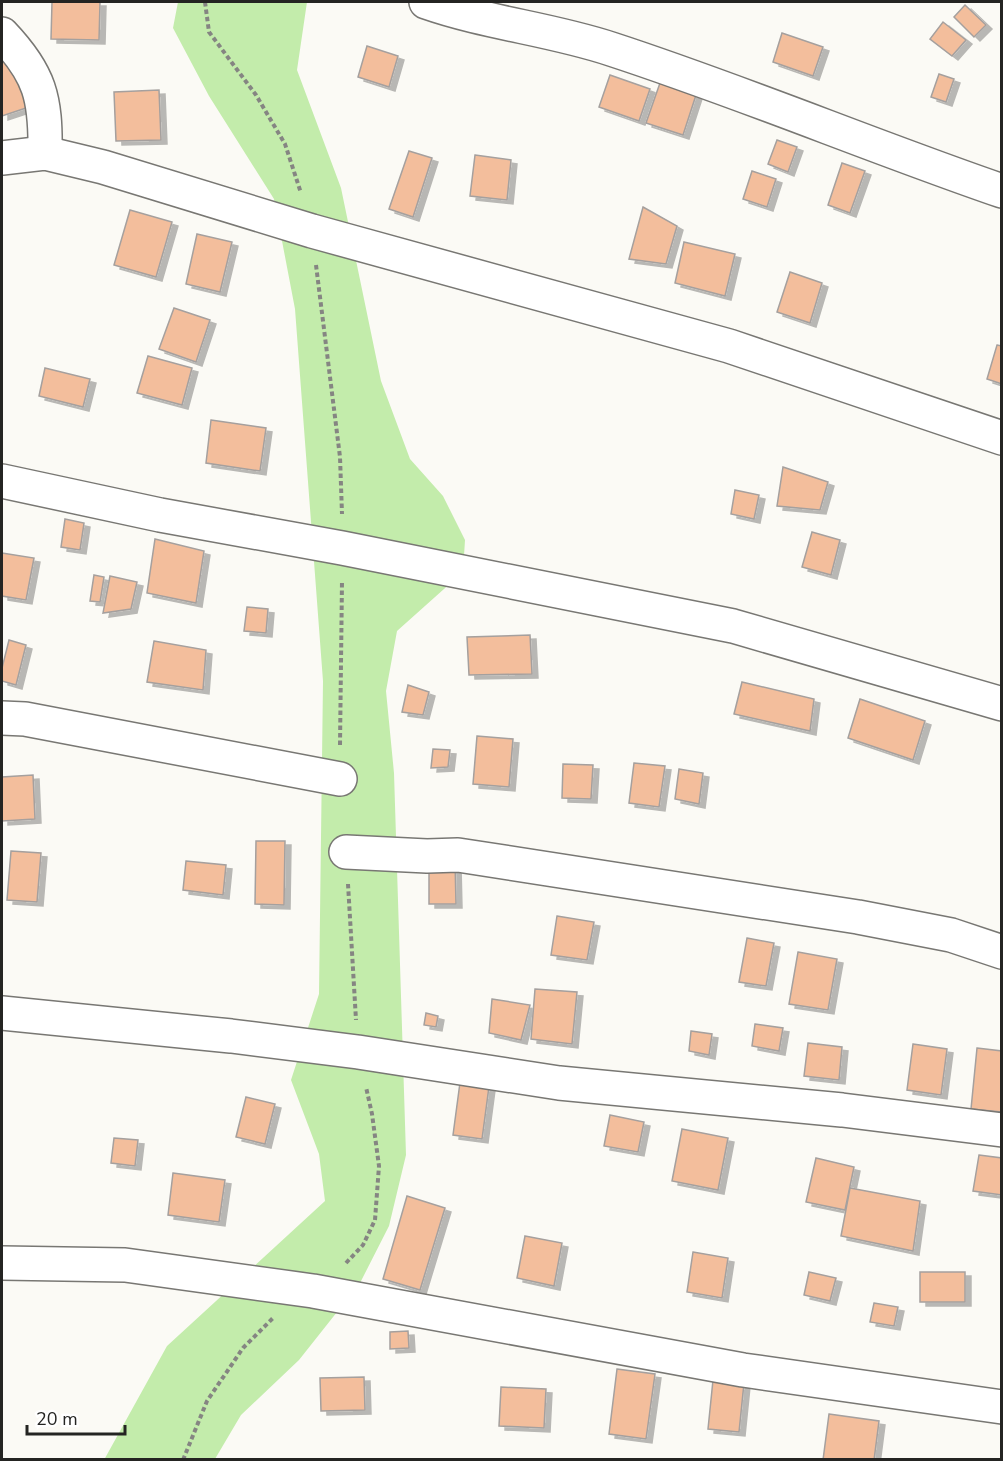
<svg xmlns="http://www.w3.org/2000/svg" width="1003" height="1461" viewBox="0 0 1003 1461" font-family="'Nunito Sans',sans-serif">
<style>
.green{fill:#c3ecab}
.building{fill:#f3be9c;stroke:#a5a09e;stroke-width:1.5;filter:url(#shadow)}
.lines{fill:none;stroke-linecap:round;stroke-linejoin:round}
.minor-casing{stroke:#787773;stroke-width:36}
.path{stroke:#858582;stroke-width:4;stroke-dasharray:4.5 3;stroke-linecap:butt}
.minor{stroke:#fff;stroke-width:33}
</style>
<defs>
<filter id="shadow"><feDropShadow dx="6" dy="4" stdDeviation="0" flood-color="#0004"/></filter>
</defs>
<rect width="100%" height="100%" fill="#fbfaf5"/>
<!-- green -->
<polygon class="green" points="178,2 307,2 297,70 341,188 381,381 410,459 443,496 465,540 463,572 397,631 386,691 394,773 406,1155 389,1226 360,1283 299,1360 241,1415 215,1459 104,1460 167,1346 325,1201 319,1154 291,1080 319,994 323,681 295,309 274,199 209,96 173,28"/>
<!-- building -->
<g class="building">
<polygon points="52,2 100,2 99,40 51,39"/>
<polygon points="965,5 986,25 974,37 954,17"/>
<polygon points="943,22 966,40 952,56 930,39"/>
<polygon points="782,33 823,47 813,76 773,62"/>
<polygon points="367,46 398,56 389,87 358,77"/>
<polygon points="11,53 29,107 2,116 2,56"/>
<polygon points="939,74 954,79 946,102 931,97"/>
<polygon points="610,75 650,89 639,121 599,107"/>
<polygon points="660,83 696,95 683,135 646,123"/>
<polygon points="159,90 161,140 116,141 114,92"/>
<polygon points="777,140 797,147 788,172 768,164"/>
<polygon points="409,151 432,158 413,217 389,209"/>
<polygon points="475,155 511,160 507,200 470,196"/>
<polygon points="842,163 865,171 850,213 828,205"/>
<polygon points="752,171 776,179 767,207 743,199"/>
<polygon points="643,207 677,226 666,264 629,259"/>
<polygon points="130,210 172,222 156,277 114,265"/>
<polygon points="197,234 232,242 220,292 186,284"/>
<polygon points="684,242 735,254 725,296 675,283"/>
<polygon points="790,272 822,283 810,323 777,312"/>
<polygon points="174,308 210,320 196,362 159,349"/>
<polygon points="997,345 1002,346 1002,384 987,379"/>
<polygon points="148,356 192,368 182,405 137,393"/>
<polygon points="45,368 90,379 83,407 39,396"/>
<polygon points="211,420 266,428 260,471 206,463"/>
<polygon points="783,467 828,482 820,510 777,506"/>
<polygon points="735,490 759,495 754,519 731,514"/>
<polygon points="65,519 84,523 80,550 61,547"/>
<polygon points="812,532 840,540 831,575 802,567"/>
<polygon points="155,539 204,551 196,603 147,593"/>
<polygon points="2,553 34,558 26,600 2,596"/>
<polygon points="94,575 104,577 100,602 90,601"/>
<polygon points="110,576 137,582 131,609 103,613"/>
<polygon points="247,607 268,609 266,633 244,631"/>
<polygon points="530,635 532,674 469,675 467,637"/>
<polygon points="9,640 26,645 16,685 2,681 2,668"/>
<polygon points="154,641 206,650 203,690 147,682"/>
<polygon points="742,682 814,699 810,731 734,714"/>
<polygon points="408,685 429,692 423,715 402,712"/>
<polygon points="860,699 925,721 913,760 848,738"/>
<polygon points="477,736 513,739 509,787 473,784"/>
<polygon points="433,749 450,750 448,767 431,768"/>
<polygon points="634,763 665,766 659,807 629,803"/>
<polygon points="563,764 593,765 591,799 562,798"/>
<polygon points="679,769 703,773 699,804 675,799"/>
<polygon points="33,775 35,819 2,821 2,777"/>
<polygon points="256,841 285,841 284,905 255,904"/>
<polygon points="11,851 41,853 37,902 7,900"/>
<polygon points="186,861 226,865 223,895 183,890"/>
<polygon points="429,861 455,862 456,904 429,904"/>
<polygon points="557,916 594,922 587,960 551,955"/>
<polygon points="747,938 774,943 766,986 739,982"/>
<polygon points="798,952 837,959 828,1010 789,1004"/>
<polygon points="535,989 577,992 572,1044 531,1039"/>
<polygon points="492,999 530,1005 521,1040 489,1033"/>
<polygon points="426,1013 438,1016 436,1027 424,1025"/>
<polygon points="755,1024 783,1028 779,1051 752,1046"/>
<polygon points="691,1031 712,1034 709,1055 689,1051"/>
<polygon points="808,1043 842,1047 839,1080 804,1076"/>
<polygon points="913,1044 947,1049 941,1095 907,1090"/>
<polygon points="977,1048 1002,1051 1002,1112 971,1109"/>
<polygon points="461,1075 490,1079 482,1139 453,1135"/>
<polygon points="246,1097 275,1104 265,1144 236,1137"/>
<polygon points="610,1115 644,1122 638,1152 604,1146"/>
<polygon points="682,1129 728,1138 718,1190 672,1181"/>
<polygon points="114,1138 138,1140 135,1166 111,1163"/>
<polygon points="979,1155 1002,1158 1002,1195 973,1191"/>
<polygon points="816,1158 854,1167 845,1210 806,1202"/>
<polygon points="173,1173 225,1180 219,1222 168,1215"/>
<polygon points="850,1188 920,1201 913,1251 841,1236"/>
<polygon points="407,1196 445,1208 420,1290 383,1279"/>
<polygon points="525,1236 562,1243 554,1286 517,1278"/>
<polygon points="693,1252 728,1258 722,1298 687,1292"/>
<polygon points="809,1272 836,1278 830,1301 804,1295"/>
<rect x="920" y="1272" width="45" height="30"/>
<polygon points="874,1303 898,1307 894,1326 870,1322"/>
<polygon points="408,1331 409,1348 390,1349 390,1332"/>
<polygon points="617,1369 655,1374 646,1439 609,1434"/>
<polygon points="364,1377 365,1410 321,1411 320,1378"/>
<polygon points="713,1380 744,1383 739,1432 708,1429"/>
<polygon points="501,1387 546,1389 544,1428 499,1426"/>
<polygon points="829,1414 879,1421 874,1460 823,1460"/>
</g>
<g class="lines">
<!-- minor casing -->
<g class="minor-casing">
<g id="minor">
<path d="M426,2c60,21 125,27 185,47 132,43 260,97 391,142"/>
<path d="M2,34c38,40 44,64 43,119"/>
<polyline points="2,158 45,153 103,167 312,231 729,346 1002,438"/>
<polyline points="2,481 160,515 342,548 733,626 1002,704"/>
<polyline points="2,718 25,719 340,779"/>
<polyline points="346,852 427,856 458,855 858,917 951,935 1002,952"/>
<polyline points="2,1013 231,1036 358,1052 559,1083 842,1110 1002,1130"/>
<polyline points="2,1263 125,1265 313,1291 743,1370 1002,1407"/>
</g>
</g>
<!-- path -->
<g class="path">
<polyline points="205,2 209,32 256,95 285,144 301,193"/>
<polyline points="316,265 340,457 342,514"/>
<polyline points="340,745 342,581"/>
<polyline points="348,884 356,1020"/>
<polyline points="346,1263 363,1245 375,1220 379,1166 372,1114 366,1087"/>
<polyline points="183,1460 207,1401 243,1348 273,1318"/>
</g>
<!-- minor -->
<use href="#minor" class="minor"/>
</g>
<!-- border -->
<rect width="1003" height="1461" fill="none" stroke="#242422" stroke-width="6"/>
<!-- scale -->
<path d="M27 1425v9h98v-9" fill="none" stroke="#242422" stroke-width="3"/>
<text x="36" y="1425" font-size="18" fill="#242422" stroke="#ffffff" stroke-width="4.5" paint-order="stroke">20 m</text>
</svg>
